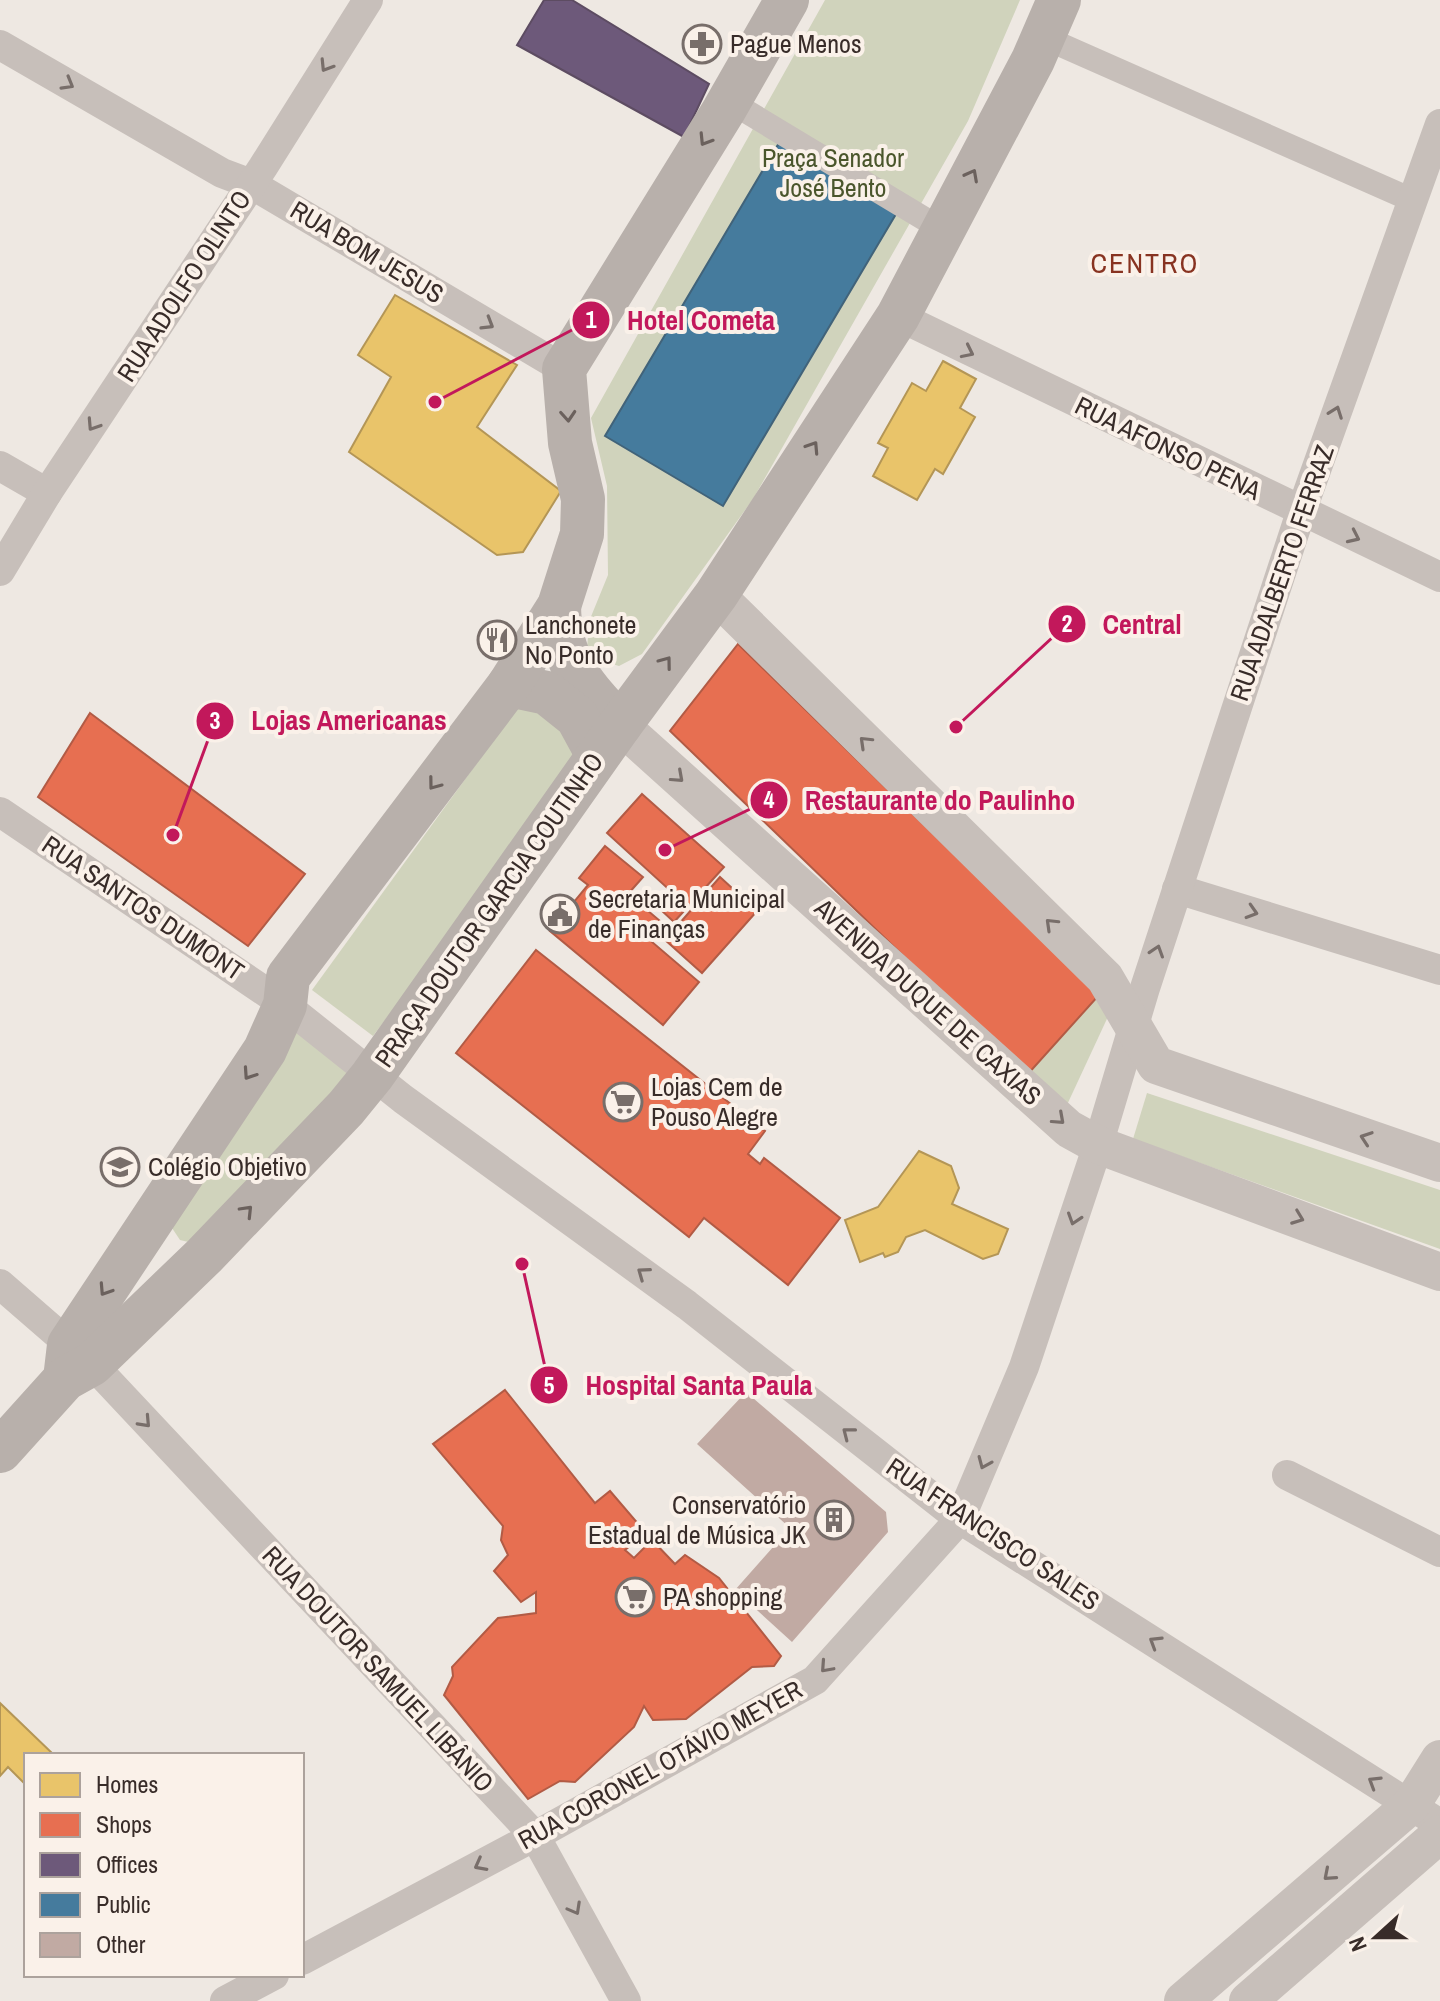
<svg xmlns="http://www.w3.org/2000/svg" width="1440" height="2001" viewBox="0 0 1440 2001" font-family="'Archivo Narrow',sans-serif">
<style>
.green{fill:#d0d3bc}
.homes{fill:#e9c46a;stroke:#b49656;stroke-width:2}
.shops{fill:#e76f51;stroke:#b25b45;stroke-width:2}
.offices{fill:#6d597a;stroke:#5d4c62;stroke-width:2}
.public{fill:#457b9d;stroke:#41637a;stroke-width:2}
.building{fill:#c1aaa3}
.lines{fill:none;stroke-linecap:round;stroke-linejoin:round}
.pedestrian{stroke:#c7bfba;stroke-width:24}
.minor{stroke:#c7bfba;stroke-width:30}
.tertiary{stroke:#c7bfba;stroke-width:38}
.secondary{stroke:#b8b0ab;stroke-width:44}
.oneway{stroke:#786e6a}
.oneway2{stroke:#6b615d}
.labels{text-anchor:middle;stroke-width:8;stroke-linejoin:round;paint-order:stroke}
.poi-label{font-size:26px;fill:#382c29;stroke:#faf1e9;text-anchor:start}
.park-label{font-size:26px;fill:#4a562c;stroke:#faf1e9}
.street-label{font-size:26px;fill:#382c29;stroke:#faf1e9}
.neighbourhood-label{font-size:28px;letter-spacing:2px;fill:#883321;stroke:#faf1e9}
.leader{fill:none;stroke:#c2185b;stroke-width:3}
.callout-dot{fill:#c2185b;stroke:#faf1e9;stroke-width:3}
.mark-label{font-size:24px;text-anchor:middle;font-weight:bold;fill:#fff}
.callout-label{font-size:28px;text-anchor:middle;font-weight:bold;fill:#c2185b;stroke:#faf1e9;stroke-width:8;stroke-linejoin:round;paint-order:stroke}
</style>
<rect width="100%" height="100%" fill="#eee8e2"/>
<!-- green -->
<g class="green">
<polygon points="825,0 1020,0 968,121 753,499 642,654 619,666 599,660 587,647 590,619 608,575 607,486 591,418"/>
<polygon points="519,705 550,706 578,764 373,1036 312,990"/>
<polygon points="1099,995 1112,1008 1066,1107 1027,1075"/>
<polygon points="295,1027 357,1077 201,1245 180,1240 166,1219"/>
<polygon points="1147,1093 1440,1190 1440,1249 1133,1139"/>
</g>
<!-- homes -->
<g class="homes">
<polygon points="395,295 517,365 477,427 561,491 523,552 497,555 349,452 391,377 358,355"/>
<polygon points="943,361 976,379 960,408 975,417 943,474 935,469 917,500 873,476 888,448 878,443 912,383 926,391"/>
<polygon points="919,1151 951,1166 959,1188 952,1204 1008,1229 998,1254 983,1259 925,1230 906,1237 898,1252 885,1257 883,1253 860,1262 845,1220 878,1207"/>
<polygon points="0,1703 54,1755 26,1755 26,1785 8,1767 0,1776"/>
</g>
<!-- shops -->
<g class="shops">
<polygon points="738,644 1099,995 1027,1075 670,731"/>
<polygon points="90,713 305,874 248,946 38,797"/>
<polygon points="642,794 724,867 674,922 661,910 674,894 607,833"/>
<polygon points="605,846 643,877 628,894 666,926 652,942 699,982 663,1025 550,931 588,885 579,878"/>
<polygon points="720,877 757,911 702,973 665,940"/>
<polygon points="536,950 765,1131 748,1154 760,1164 764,1158 840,1218 788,1285 704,1218 689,1237 456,1053"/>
<polygon points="505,1390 595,1503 610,1491 646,1533 625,1550 634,1558 652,1540 675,1564 685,1555 719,1578 781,1656 774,1666 752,1667 686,1719 653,1720 644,1706 634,1727 575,1782 560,1781 528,1799 444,1695 453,1676 452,1667 498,1618 536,1613 536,1592 521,1602 494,1571 508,1555 501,1540 503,1526 433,1444"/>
</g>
<!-- offices -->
<polygon class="offices" points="544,0 572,0 709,84 684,137 517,45"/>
<!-- public -->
<polygon class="public" points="779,143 896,214 723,506 605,436"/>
<!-- building -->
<polygon class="building" points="746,1392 886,1512 888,1532 792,1642 735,1590 790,1528 697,1444"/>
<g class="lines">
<!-- pedestrian -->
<g class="pedestrian">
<polyline points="1043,37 1412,200"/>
<polyline points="729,101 943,230"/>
</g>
<!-- minor -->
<g class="minor">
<polyline points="0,45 222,173 251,184 564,369"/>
<polyline points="898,316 1440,577"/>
<polyline points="0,466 47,493"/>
<polyline points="0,571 47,493 263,167 368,0"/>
<polyline points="0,812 285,1005 403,1099 687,1305 960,1519 1440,1824"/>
<polyline points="1177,889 1440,970"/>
<polyline points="0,1284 92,1364 535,1836 626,2001"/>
<polyline points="1287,1475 1440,1552"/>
<polyline points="302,1960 535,1836 815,1680 960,1519 1024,1367 1098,1145 1145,988 1301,512 1440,124"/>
<polyline points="225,2001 274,1975"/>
</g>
<!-- tertiary -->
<g class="tertiary">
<polyline points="716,595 1105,978 1156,1065 1440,1163"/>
<polyline points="620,725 1069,1129 1098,1145 1440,1272"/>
<polyline points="1183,2001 1411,1805 1440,1759"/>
<polyline points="1248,2001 1440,1834"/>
</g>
<!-- secondary -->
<g class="secondary">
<path d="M559,606c1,57 24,78 61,119"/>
<polyline points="509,685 547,693 577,717 595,750"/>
<polyline points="65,1379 69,1345 265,1050 285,1005 288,977 509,685 559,606 582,534 583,499 570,443 564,369 724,110 787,0"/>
<polyline points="0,1451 65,1379 92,1364 204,1256 346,1108 372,1076 620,725 716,595 898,316 1033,60 1059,0"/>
</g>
</g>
<!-- one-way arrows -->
<defs><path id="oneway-chevron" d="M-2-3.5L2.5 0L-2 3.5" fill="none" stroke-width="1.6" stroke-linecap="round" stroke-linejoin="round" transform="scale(2)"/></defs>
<g class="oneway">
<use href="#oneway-chevron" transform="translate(326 66) rotate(122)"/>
<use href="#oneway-chevron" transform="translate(68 84) rotate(30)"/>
<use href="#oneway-chevron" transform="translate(488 324) rotate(31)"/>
<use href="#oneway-chevron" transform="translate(968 352) rotate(26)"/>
<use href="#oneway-chevron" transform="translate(1336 412) rotate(-70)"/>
<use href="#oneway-chevron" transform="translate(93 425) rotate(123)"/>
<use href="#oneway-chevron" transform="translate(1354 537) rotate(25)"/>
<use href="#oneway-chevron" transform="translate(865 742) rotate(-136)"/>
<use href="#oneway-chevron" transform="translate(678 777) rotate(42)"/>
<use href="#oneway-chevron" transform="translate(1252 912) rotate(17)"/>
<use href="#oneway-chevron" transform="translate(1051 924) rotate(-136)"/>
<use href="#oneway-chevron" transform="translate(1157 951) rotate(-72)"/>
<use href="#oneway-chevron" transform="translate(1059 1119) rotate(42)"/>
<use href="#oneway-chevron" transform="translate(1366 1138) rotate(-161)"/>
<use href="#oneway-chevron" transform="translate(1298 1218) rotate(21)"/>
<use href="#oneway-chevron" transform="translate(1074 1219) rotate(108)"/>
<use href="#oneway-chevron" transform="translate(643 1273) rotate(-144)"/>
<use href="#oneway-chevron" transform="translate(145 1422) rotate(47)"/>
<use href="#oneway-chevron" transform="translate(848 1433) rotate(-142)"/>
<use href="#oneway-chevron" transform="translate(984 1463) rotate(113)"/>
<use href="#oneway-chevron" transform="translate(1155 1642) rotate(-148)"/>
<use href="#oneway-chevron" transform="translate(826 1667) rotate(132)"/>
<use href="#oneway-chevron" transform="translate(1374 1782) rotate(-148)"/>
<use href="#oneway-chevron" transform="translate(480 1865) rotate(152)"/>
<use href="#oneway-chevron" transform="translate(1329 1875) rotate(139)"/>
<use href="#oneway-chevron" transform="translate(575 1909) rotate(61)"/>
</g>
<g class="oneway2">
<use href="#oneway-chevron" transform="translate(705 140) rotate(122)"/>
<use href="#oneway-chevron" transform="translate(972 175) rotate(-62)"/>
<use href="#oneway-chevron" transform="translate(568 416) rotate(86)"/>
<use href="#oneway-chevron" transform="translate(813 447) rotate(-57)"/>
<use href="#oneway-chevron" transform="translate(666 662) rotate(-53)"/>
<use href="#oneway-chevron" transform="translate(434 784) rotate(127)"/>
<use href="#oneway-chevron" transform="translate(249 1074) rotate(124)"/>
<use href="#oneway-chevron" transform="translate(247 1211) rotate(-46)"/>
<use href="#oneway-chevron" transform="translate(105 1290) rotate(123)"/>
</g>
<!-- icons -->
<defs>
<g id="pharmacy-ring" transform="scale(2)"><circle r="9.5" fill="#faf1e9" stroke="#786e6a" stroke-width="1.5"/><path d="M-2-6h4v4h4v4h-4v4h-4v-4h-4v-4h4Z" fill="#786e6a"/></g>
<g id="restaurant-ring" transform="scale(2)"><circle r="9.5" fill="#faf1e9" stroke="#786e6a" stroke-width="1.5"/><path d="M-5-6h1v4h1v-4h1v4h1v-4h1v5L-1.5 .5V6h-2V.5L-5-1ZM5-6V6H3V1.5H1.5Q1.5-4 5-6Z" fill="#786e6a"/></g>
<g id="civic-ring" transform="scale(2)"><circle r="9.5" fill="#faf1e9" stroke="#786e6a" stroke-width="1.5"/><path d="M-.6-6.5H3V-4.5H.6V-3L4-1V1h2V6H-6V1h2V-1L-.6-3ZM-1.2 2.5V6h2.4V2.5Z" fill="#786e6a"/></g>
<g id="supermarket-ring" transform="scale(2)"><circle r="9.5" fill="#faf1e9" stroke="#786e6a" stroke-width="1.5"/><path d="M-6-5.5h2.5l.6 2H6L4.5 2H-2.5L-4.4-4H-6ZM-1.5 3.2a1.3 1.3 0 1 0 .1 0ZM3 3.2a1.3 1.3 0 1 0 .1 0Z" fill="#786e6a"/></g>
<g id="school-ring" transform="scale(2)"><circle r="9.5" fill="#faf1e9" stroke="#786e6a" stroke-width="1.5"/><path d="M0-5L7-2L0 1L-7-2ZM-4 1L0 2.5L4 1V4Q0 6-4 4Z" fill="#786e6a"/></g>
<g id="building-ring" transform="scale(2)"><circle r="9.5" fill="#faf1e9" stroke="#786e6a" stroke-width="1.5"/><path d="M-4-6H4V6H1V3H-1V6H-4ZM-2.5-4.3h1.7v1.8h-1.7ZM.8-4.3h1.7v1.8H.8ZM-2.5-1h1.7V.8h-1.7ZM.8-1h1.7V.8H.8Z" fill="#786e6a"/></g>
</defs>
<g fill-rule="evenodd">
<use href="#pharmacy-ring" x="702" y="44"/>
<use href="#restaurant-ring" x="497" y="640"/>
<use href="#civic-ring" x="560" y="914"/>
<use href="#supermarket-ring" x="623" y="1102"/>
<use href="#school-ring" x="120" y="1167"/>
<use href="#building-ring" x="834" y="1520"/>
<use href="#supermarket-ring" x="635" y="1597"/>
</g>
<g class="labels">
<!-- poi labels -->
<g class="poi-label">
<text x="730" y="53">Pague Menos</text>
<text x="525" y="634">Lanchonete<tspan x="525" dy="30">No Ponto</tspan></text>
<text x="588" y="908">Secretaria Municipal<tspan x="588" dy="30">de Finanças</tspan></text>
<text x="651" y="1096">Lojas Cem de<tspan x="651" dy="30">Pouso Alegre</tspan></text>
<text x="148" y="1176">Colégio Objetivo</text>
<text x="806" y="1514" text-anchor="end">Conservatório<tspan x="806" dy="30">Estadual de Música JK</tspan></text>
<text x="663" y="1606">PA shopping</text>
</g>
<!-- park labels -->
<g class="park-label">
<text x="833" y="167">Praça Senador<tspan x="833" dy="30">José Bento</tspan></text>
</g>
<!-- street labels -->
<g class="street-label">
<text transform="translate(367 252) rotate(31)" y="9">RUA BOM JESUS</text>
<text transform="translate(184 286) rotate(-57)" y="9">RUA ADOLFO OLINTO</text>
<text transform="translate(1168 448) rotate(26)" y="9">RUA AFONSO PENA</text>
<text transform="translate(1282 573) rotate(-71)" y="9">RUA ADALBERTO FERRAZ</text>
<text transform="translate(143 908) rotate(34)" y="9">RUA SANTOS DUMONT</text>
<text transform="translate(489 910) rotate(-55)" y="9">PRAÇA DOUTOR GARCIA COUTINHO</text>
<text transform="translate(928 1002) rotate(42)" y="9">AVENIDA DUQUE DE CAXIAS</text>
<text transform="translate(993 1534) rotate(34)" y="9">RUA FRANCISCO SALES</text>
<text transform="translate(378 1669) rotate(47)" y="9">RUA DOUTOR SAMUEL LIBÂNIO</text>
<text transform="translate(660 1765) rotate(-29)" y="9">RUA CORONEL OTÁVIO MEYER</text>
</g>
<!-- neighbourhood labels -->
<g class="neighbourhood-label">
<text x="1145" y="273">CENTRO</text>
</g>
</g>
<!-- callouts -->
<path class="leader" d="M435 402L591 320M956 727L1067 624M173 835L215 721M665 850L769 800M522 1264L549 1385"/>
<g class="callout-dot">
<circle cx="435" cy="402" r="8"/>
<circle cx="956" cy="727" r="8"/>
<circle cx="173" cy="835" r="8"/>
<circle cx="665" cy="850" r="8"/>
<circle cx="522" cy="1264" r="8"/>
<circle cx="591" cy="320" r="20"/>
<circle cx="1067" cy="624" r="20"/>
<circle cx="215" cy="721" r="20"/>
<circle cx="769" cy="800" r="20"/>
<circle cx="549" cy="1385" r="20"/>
</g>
<g class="mark-label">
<text x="591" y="328">1</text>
<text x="1067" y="632">2</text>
<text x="215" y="729">3</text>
<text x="769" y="808">4</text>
<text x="549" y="1394">5</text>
</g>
<g class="callout-label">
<text x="701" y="330">Hotel Cometa</text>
<text x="1142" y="634">Central</text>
<text x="349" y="730">Lojas Americanas</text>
<text x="940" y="810">Restaurante do Paulinho</text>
<text x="699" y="1395">Hospital Santa Paula</text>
</g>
<!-- legend -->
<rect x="24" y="1753" width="280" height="224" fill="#faf1e9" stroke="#aca29c" stroke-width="2"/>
<rect x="40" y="1773" width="40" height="24" fill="#e9c46a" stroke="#aca29c" stroke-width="2"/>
<text x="96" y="1793" font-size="24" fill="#382c29">Homes</text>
<rect x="40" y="1813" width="40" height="24" fill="#e76f51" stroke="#aca29c" stroke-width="2"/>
<text x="96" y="1833" font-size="24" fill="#382c29">Shops</text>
<rect x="40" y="1853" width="40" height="24" fill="#6d597a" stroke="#aca29c" stroke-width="2"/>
<text x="96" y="1873" font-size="24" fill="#382c29">Offices</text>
<rect x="40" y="1893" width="40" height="24" fill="#457b9d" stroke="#aca29c" stroke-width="2"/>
<text x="96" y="1913" font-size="24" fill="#382c29">Public</text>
<rect x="40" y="1933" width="40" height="24" fill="#c1aaa3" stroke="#aca29c" stroke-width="2"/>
<text x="96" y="1953" font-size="24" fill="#382c29">Other</text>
<!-- north arrow -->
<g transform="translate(1376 1937) rotate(249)" stroke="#faf1e9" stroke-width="6" paint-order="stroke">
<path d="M0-6L14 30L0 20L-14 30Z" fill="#382c29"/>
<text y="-12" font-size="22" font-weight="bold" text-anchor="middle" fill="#382c29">N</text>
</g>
</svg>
